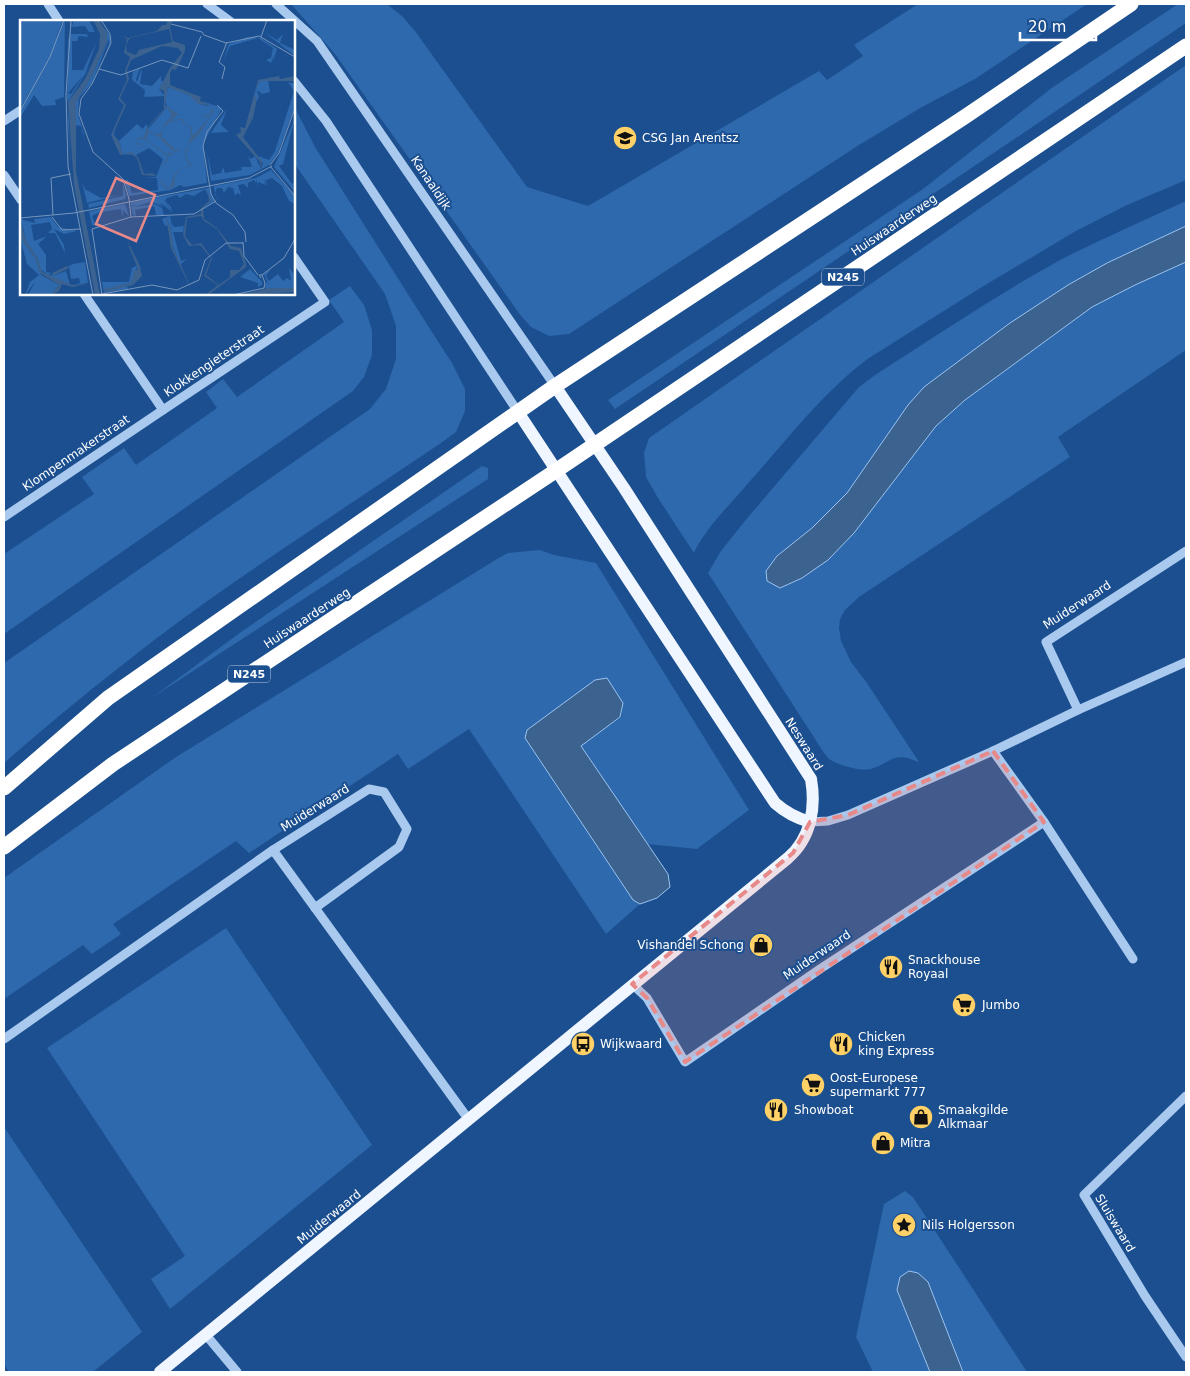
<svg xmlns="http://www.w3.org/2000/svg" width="1190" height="1376" viewBox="0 0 1190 1376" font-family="'DejaVu Sans',sans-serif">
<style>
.green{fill:#2e69ad}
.water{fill:#3c6290;stroke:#9cc4f0}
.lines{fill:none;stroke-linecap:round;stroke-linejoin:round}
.minor{stroke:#a9c9ee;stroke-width:9}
.major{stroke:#f0f6ff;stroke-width:12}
.highway{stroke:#fff;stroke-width:15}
.marked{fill:#e88989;fill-opacity:0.2;stroke:#e88989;stroke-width:4;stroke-dasharray:10 6;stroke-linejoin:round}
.labels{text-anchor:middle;stroke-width:4;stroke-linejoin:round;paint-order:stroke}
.shield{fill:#1b4f8f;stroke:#bbcadd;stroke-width:1}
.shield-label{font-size:11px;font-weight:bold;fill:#fff}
.poi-label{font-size:12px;fill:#fff;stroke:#1b4f8f;text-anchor:start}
.street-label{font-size:12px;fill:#fff;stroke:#1b4f8f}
.inset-river{fill:none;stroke:#3c6290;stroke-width:2.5}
.inset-road{fill:none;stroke:#7695bc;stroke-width:1}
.view{fill:#e88989;fill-opacity:0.15;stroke:#e88989;stroke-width:2.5}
.inset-edge{fill:none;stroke:#fff;stroke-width:2.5}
</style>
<rect width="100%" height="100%" fill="#1b4f8f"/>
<!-- green -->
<g class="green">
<polygon points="291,4 387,4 403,17 415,31 527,187 588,206 819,71 827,80 863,56 854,45 918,4 1087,4 975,79 922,107 859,145 569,334 549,336 531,327 521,316 335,54"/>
<polygon points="1178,4 1186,4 1186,23 615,409 608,400 923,189 1053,87"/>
<path d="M1186,65v115l-59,25 -51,26 -94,56 -113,71c-46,34 -81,81 -119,123 -18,22 -45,47 -56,72l-36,-55 -12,-21 -2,-24 5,-15z"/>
<path d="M294,106l21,41 115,182 22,34 13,26v22l-9,21 -15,11c-65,44 -131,87 -195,131 -85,58 -165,122 -242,189v-100l366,-254 16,-20 10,-30v-33l-11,-32 -91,-131z"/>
<path d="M1186,201v25l-79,37 -39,22 -160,120 -61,88 -35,35 -35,28 77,-23 82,-107 29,-26 127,-93 43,-22 51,-23v88l-128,87 12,20 -211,140 -14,13 -5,9 -1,9 2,13 10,21 16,21 52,79c-26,-11 -25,-1 -48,7 -9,3 -34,-4 -42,-10 -2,-2 -3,-4 -5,-6l-116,-180 13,-22 23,-29 115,-135 16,-12c62,-40 123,-81 187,-116 41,-21 83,-39 124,-58z"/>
<polygon points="350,286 364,305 372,330 372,355 364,377 353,391 4,634 4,554 94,494 82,477 124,448 136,465 217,408 206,392 223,379 237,397 344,322 329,300"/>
<polygon points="482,466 488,468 488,479 153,697 241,632"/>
<polygon points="540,550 554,555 596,563 749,810 697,849 647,844 580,746 621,717 623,703 607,678 596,680 525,738 633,900 640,904 606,934 469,729 408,769 398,754 249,853 236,841 113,924 121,934 92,954 83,945 4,999 4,878 176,757 497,559 508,553"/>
<polygon points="226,928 372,1145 170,1309 151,1279 185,1256 47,1048"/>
<polygon points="4,1127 142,1332 93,1372 9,1372 4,1364"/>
<polygon points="905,1191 913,1197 1027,1372 963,1372 928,1283 898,1290 930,1372 873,1372 856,1337 884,1204"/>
</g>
<!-- water -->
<g class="water">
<polygon points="1186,226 1186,262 1135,285 1092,307 965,400 936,426 854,533 828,560 802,578 780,588 767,581 766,571 777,556 812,528 847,493 908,405 924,387 1010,323 1068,285 1107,263"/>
<polygon points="607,678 623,703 620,717 581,746 668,874 670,887 657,898 640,904 633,900 525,738 527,730 595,680"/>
<polygon points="909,1271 918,1273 928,1282 963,1372 930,1372 897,1290 900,1277"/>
</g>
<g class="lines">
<!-- minor -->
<g class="minor">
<polyline points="48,4 59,21"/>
<polyline points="207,4 230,21"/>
<polyline points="276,4 317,41 555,386"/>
<polyline points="294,81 326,121 518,412"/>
<polyline points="4,121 21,110"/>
<polyline points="4,175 21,200"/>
<polyline points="84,294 163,410 325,302 294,257"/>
<polyline points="4,517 163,410"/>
<polyline points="1078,710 1046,642 1186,551"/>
<polyline points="993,751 1044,822 1133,959"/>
<polyline points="810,822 828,821 848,815 993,751 1078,710 1186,662"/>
<polyline points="273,850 469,1120"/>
<polyline points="632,984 647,998 685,1062 820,969 1044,822"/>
<polyline points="4,1039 273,850 369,789 384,792 407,829 399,847 315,908"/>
<polyline points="1186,1096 1084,1195 1145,1296 1186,1357"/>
<polyline points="206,1335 237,1372"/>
</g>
<!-- major -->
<g class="major">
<path d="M518,412l257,391c10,9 21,15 35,19"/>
<path d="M160,1372l628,-514c23,-20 28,-50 23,-79l-187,-291 -69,-102"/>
</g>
<!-- highway -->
<g class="highway">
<polyline points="4,788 108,698 555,386 966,116 1131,4"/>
<polyline points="4,847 113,764 557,470 1186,46"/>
</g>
</g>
<!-- marked area -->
<path class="marked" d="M993,751l51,71 -359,240 -38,-64 -15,-14 161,-131 17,-31 38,-7z"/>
<!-- icons -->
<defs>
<g id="school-disc" transform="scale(1.25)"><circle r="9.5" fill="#ffd166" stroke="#1b4f8f"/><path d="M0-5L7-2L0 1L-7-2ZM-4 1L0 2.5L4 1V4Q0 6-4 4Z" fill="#111"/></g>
<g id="shop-disc" transform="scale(1.25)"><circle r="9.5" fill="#ffd166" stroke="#1b4f8f"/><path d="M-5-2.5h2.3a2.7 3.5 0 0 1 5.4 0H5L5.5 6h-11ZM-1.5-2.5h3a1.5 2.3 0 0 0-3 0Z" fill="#111"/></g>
<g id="restaurant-disc" transform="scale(1.25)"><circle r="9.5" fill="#ffd166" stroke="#1b4f8f"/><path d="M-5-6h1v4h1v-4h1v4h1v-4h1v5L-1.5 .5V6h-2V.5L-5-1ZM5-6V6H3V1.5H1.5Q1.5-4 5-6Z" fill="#111"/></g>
<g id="supermarket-disc" transform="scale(1.25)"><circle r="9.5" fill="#ffd166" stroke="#1b4f8f"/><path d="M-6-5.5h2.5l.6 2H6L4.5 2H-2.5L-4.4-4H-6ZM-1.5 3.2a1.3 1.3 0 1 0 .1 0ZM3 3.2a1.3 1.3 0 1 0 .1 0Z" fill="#111"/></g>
<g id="bus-disc" transform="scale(1.25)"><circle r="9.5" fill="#ffd166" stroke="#1b4f8f"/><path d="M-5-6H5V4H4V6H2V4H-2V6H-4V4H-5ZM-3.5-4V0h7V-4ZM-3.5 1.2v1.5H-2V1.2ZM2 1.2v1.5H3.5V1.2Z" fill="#111"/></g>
<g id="sight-disc" transform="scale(1.25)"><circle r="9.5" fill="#ffd166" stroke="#1b4f8f"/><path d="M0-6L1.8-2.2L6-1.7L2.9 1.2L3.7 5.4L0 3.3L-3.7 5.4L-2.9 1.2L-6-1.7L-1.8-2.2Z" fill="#111"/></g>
</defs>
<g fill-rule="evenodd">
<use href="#school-disc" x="625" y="138"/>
<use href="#shop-disc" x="761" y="945"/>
<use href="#restaurant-disc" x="891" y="967"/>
<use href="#supermarket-disc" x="964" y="1005"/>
<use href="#bus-disc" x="583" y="1044"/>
<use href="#restaurant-disc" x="841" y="1044"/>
<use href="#supermarket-disc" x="813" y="1085"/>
<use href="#restaurant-disc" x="776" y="1110"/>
<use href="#shop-disc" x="921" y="1117"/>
<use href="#shop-disc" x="883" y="1143"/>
<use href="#sight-disc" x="904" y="1225"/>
</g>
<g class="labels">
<!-- shield labels -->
<g class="shield">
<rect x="822" y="268.5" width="42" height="17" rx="4"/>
<rect x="228" y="665.5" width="42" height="17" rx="4"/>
</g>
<g class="shield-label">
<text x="843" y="281">N245</text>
<text x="249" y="678">N245</text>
</g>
<!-- poi labels -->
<g class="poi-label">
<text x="642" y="142">CSG Jan Arentsz</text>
<text x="744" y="949" text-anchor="end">Vishandel Schong</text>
<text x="908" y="964">Snackhouse<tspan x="908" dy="14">Royaal</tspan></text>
<text x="982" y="1009">Jumbo</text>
<text x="858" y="1041">Chicken<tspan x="858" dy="14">king Express</tspan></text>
<text x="600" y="1048">Wijkwaard</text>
<text x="830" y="1082">Oost-Europese<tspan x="830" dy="14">supermarkt 777</tspan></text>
<text x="794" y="1114">Showboat</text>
<text x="938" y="1114">Smaakgilde<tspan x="938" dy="14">Alkmaar</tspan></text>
<text x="900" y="1147">Mitra</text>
<text x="922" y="1229">Nils Holgersson</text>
</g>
<!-- street labels -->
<g class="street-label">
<text transform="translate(431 183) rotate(56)" y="4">Kanaaldijk</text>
<text transform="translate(894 225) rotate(-34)" y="4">Huiswaarderweg</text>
<text transform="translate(214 361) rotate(-34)" y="4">Klokkengieterstraat</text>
<text transform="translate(76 453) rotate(-34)" y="4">Klompenmakerstraat</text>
<text transform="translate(1077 605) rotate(-33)" y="4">Muiderwaard</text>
<text transform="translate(307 618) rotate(-33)" y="4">Huiswaarderweg</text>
<text transform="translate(804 744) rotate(58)" y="4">Neswaard</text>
<text transform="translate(315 808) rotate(-32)" y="4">Muiderwaard</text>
<text transform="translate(817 955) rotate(-34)" y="4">Muiderwaard</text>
<text transform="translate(329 1217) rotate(-39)" y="4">Muiderwaard</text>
<text transform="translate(1115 1223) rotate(59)" y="4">Sluiswaard</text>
</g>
</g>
<!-- overview -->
<g transform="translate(20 20)">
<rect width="275" height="275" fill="#1b4f8f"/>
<path d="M0,0h43l-16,41 -27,48zM45,0l-1,77 -9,3 1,5 -14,1 -8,-11 -14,23v-6zM52,0v6l2,-6h15l6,12h-6l-4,-6 -14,1 -1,12 1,-5h16l1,3 -9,-1 -2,5h-5v29h11l14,-29 -12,33 -17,19 3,1 19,-28 -22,36 3,68 -3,-47v-25l-1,4 1,-61zM85,8l5,8v8l-4,9 3,-10v-4l-17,44 -13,15 -1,16 6,21h-1l-2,-9 -6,-1 1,-23 16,-26 15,-33zM244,12l13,8 6,-6 -3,9 15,7v6zM228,17l13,1 16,11 -4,14 1,-8 -3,8 -5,-3 5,-2 2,-10 -15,-10 -28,8 -7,15 6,-17zM120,48l-4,11 1,3 4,-12 1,1 -2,13 12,2 9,-10v5h4l-6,8 5,6 5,-8 20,8 13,10 8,1 -8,-5 20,7 -19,36 4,39 -23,4 -4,-2 -9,5 -42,6 -4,-15 2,-2 5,14 26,-3 -1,-12 -12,-1h11l7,-18 -14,-11 -13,7 -14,-1 -2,-11 -7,-8 3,-10 -2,10 5,6 18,-17 6,5 3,-5 2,5 19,-22 -3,-11 -20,1 1,-7 -13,-10 1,-8zM248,60l2,12 -8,2 -5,-4 2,7 -4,7 -1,-9 5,-14zM268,62l7,2v22l-17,47 -9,12 -19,10 -39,6 -4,-29 5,23 9,-2 2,-6 2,6 17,-3 -1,-3h11l-4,-11 3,3 4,-3 6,13 2,-6 -5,-7 11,4 6,-9 19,-60zM207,89l-6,16 8,7 -18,1 -5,7zM275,98l-12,46 -4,2 13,18 3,-3v11l-21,-25zM251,150l24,26v8l-6,-3 -7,-15 -10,-8 -6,2 2,5 -4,-6 2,6 -8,-3v5l-2,-8v4l-2,-3 -6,3v5l-4,-4 -6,1 3,10 -4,-2 -2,3 -2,-8 -5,-1 -4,6 -2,-5h-5l-2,5 4,9 -4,-7 -1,-9 42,-8zM62,162l3,7 16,9 22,-4 -36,9zM103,163l3,13 -1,3 -36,9 -1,-4 35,-8zM189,168l5,13 -11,7 8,-7 -6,-12 -11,7 -8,-2 -6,4 -3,-3 -10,3 -2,3 6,6 1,6 -9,-15 7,13 -5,-5 -6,-4 5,5 -12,-5 -5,1 -13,4 21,-3 7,4 2,7h-8l-2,-9 -19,4 1,6 -3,-1 -2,-8 5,-3 -5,2v-4zM105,184l4,12 -6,-6v8l-2,-9 -21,3 -8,4 4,10 -4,-1 -3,-14zM150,196l3,15 -1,-8 2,4 10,-1 -1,6h-10l8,29 6,-2 -7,6 -8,-22 -1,-14 -5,-12 2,8 -3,1 -3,-7zM31,197l7,10 19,4 -13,3 -10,-5 10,16 1,8 -10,-20h-7l4,-4 -2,-7 -19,3 3,16 13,-5 -9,8 8,11v17l6,1 -4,2 -8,-6 -2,-10 -12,-18 -5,-21 -1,14v-15l15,4 -1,-4zM0,218l2,1 14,21 5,15 18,10 -8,10h-23l7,-13 -10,13 5,-13 9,-7 -12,-11zM65,242l3,21 -16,2 8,-2 -1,-5 -8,1 -2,-12 -16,9 13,-5 4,14 -20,-9 23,-12zM118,245l-7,18 -27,7 23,-4 1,3 -24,4 -2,-11h27l3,-14zM269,248l5,6 1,14 -30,1 1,-7 2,2 -4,-10 7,-5 -5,7 3,5 9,-7 5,7 4,-3 4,3zM230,249l12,13v3l-4,2v-4l-18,-6z" fill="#2e69ad"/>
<path d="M73,0h6l8,13v9l-15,34 -16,26v69l24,124h-5l-21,-110 -6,-83 17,-23 14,-30 1,-15zM148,0h4l-2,7 3,14 12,4v6l-9,19 -4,-1 -2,5v11l31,12 -1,4 13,5 -15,-2 -9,-9 -21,-8 -3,18 13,9 -6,6 11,-1 1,5 7,2 2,10 16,-18 -10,-3 11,1 1,-7 3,1 -13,22 -13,13 -2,11 6,10 -11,3 -6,7 -1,11 -7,2 -4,-3 -3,-8 6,9h4l4,-12 6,-6 10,-3 -5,-10 1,-6h-11l-4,6 -4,-1 1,5 -11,9 10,-10 -1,-4 -22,-16h-7l1,4 11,5 -11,-4 -2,-4 1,-1 3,-2 4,1 3,-11 17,-18v-18l-5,-2 11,-21 12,-15 -4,-5 -16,-2 -31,14 -4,10 2,9 -9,19 6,7 -13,29 7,9 2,11 10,-2 6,5 6,17 9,-1 3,3 -14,-1 -5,-17 -6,-4 -11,1 -9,-20 13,-30 -6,-6 9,-19 -2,-9 5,-14 -6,-4 3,-14 -4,-3 5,2 29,-7 5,-6h4zM149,9l3,13 -33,8 -3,5 -9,-3 -1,-7 4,-7zM147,87l5,9 -9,10v5l-6,4 -8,-4 -1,-4zM162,100l1,4 7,3 1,10 -5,12 -19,5 -21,-14 3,-8 12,6 3,-11 7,-6zM259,56l1,3 15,-3v5h-36l-5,14 3,4 -4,19 -10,19 19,24 -1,8 -1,-7 -24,-27 5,-3 -1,-5 5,1 13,-48zM187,168l4,13 -8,7 1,11 13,9 14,18 10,2 5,16v3l-38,28h-3l13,-10 -14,-9 7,-18 -11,-13 -11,1 -6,-11 3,-18 15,-3v-6l8,-7zM181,196l3,5 13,8 13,20 9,2 5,13 -5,6h-9v7l-11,8 -13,-10 6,-17 -11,-15 -9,2 -7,-9 2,-18zM146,197l5,13 2,17 21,48 -23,-47zM0,200l6,21 12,18 4,13 30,13 16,-1 -16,3 -10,-3 -3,7 -8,4 8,-10 -19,-12 -4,-13 -16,-23zM108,213l1,11 11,22 2,10 -9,9 -28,7 -1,-3 27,-6 3,-12 4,-2 -9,-22zM248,268h27v4l-56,3z" fill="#3c6290" fill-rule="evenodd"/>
<path class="inset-river" d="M141,118l13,12M33,254l15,-7"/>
<path class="inset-road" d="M51,0l-5,74 2,72 25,129M81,0l9,14 1,9 -19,41 -11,15 -2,15 14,38 30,27 6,20M151,4l31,8 2,3 22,8 33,-7 36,21M241,17l6,-17M199,42l8,-20M199,42l6,5 -3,12M79,49l22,6 41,-15 26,8 13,-32M197,85l6,6 -16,21 -4,14 8,48 5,9 17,12 12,17 1,10M0,91l30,-54 14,-37M250,145l9,-12 16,-45M250,146l25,30M31,158l20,-4M31,158l2,37M109,179l2,18M32,197l10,13 19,-1M111,197l63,-3 22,-13M0,198l54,-5 175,-35 23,-12M223,222l1,14 14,19M242,255l22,-17 11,-19M82,274l50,-9 25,5 22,-10 6,-20 21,-17h17M82,275l-10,-66 39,-12M213,275l31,-7 1,-5 -3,-8h-3l2,3"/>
<path class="view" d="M96,158l39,17 -19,46 -40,-17z"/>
<rect width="275" height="275" class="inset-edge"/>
</g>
<!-- border -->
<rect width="1190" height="1376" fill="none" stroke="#ffffff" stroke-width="10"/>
<!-- scale -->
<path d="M1020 32v8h76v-8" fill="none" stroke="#ffffff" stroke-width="2.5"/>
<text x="1028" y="32" font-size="15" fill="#ffffff" stroke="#1b4f8f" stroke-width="4" paint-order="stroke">20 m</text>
</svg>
